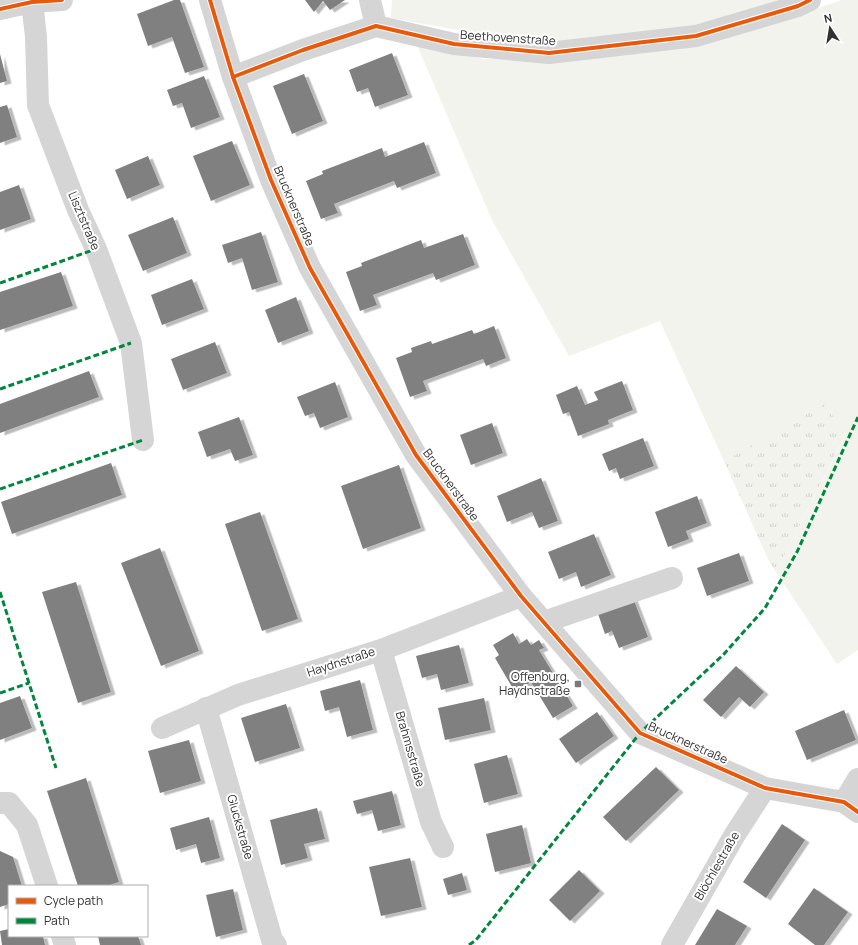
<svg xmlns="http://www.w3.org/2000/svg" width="858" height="945" viewBox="0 0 858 945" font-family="Manrope,sans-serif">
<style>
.grass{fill:url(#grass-tufts)}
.garden{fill:#f1f3ec}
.building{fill:#808080;filter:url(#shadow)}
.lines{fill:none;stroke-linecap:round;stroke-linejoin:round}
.minor{stroke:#d5d5d5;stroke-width:22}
.quiet{stroke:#00873e;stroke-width:3;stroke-dasharray:6 3;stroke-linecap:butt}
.cycleway-casing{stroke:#fff;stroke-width:6}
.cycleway{stroke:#e8590c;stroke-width:4}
.poi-dot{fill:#797979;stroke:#fff;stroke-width:1.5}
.labels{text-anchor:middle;stroke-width:4;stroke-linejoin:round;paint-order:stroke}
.street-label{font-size:12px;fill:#313131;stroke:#fff}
.poi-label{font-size:12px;fill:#313131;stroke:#fff;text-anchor:end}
</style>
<defs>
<pattern id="grass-tufts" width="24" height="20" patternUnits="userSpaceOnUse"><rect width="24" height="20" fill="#f1f3ec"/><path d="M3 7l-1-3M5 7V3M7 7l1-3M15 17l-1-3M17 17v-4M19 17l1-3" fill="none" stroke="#cfd1cb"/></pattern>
<filter id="shadow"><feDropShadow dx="4.5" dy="2.5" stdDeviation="0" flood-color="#0004"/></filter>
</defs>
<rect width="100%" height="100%" fill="#fff"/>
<!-- grass -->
<polygon class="grass" points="825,403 846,434 776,572 769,561 724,461"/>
<!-- garden -->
<g class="garden">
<polygon points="392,0 786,0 685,30 579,42 497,37 391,18"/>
<polygon points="842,0 858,0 858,650 837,664 776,572 846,435 825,404 724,461 660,321 569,356 492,220 417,45 413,41 484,59 587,59 767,25"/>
</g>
<!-- building -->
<g class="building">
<polygon points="174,0 180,0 204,67 185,73 172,37 148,46 137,14"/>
<polygon points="305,0 345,0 330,10 323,1 314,12"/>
<polygon points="392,53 408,95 375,107 368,88 357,92 349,70"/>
<polygon points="0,54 7,81 0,83"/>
<polygon points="304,74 323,121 292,134 273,86"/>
<polygon points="204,76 220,117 191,128 182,103 173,106 167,90"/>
<polygon points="7,105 17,137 0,143 0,107"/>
<polygon points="232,141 250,185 211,201 193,156"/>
<polygon points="424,142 436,173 397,188 394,181 334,204 338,213 321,219 306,181 323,174 322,171 382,148 385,157"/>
<polygon points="148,156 160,185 127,199 115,170"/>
<polygon points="19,185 31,219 0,230 0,192"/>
<polygon points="173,217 187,253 143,271 128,235"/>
<polygon points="261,232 278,282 252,290 242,258 228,263 222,245"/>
<polygon points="463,234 475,265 436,280 433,273 373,295 377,305 360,311 346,272 362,266 361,263 421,240 424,248"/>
<polygon points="61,272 73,306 0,330 0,292"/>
<polygon points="192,279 204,309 162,325 151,295"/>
<polygon points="296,297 309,331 278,343 265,310"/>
<polygon points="494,326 506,358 486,366 483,359 423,381 427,391 410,397 396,358 412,352 411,348 431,341 432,344 472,330 474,334"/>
<polygon points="215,342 227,373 183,390 171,359"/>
<polygon points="89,371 99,397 0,433 0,404"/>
<polygon points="622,381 633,410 608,420 609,424 578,436 569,412 563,414 556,395 577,386 585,405 598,400 594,392"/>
<polygon points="335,382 348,417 320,428 314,413 305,416 297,397"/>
<polygon points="239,417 253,455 235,461 230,449 207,457 198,432"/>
<polygon points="492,423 503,453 471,465 460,435"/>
<polygon points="643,438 654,466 620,479 616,468 609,471 602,454"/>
<polygon points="111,463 122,495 12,534 1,502"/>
<polygon points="399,465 421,528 363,549 341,486"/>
<polygon points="541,478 558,521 539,528 532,512 507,522 497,496"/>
<polygon points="697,496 707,523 686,531 689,539 668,547 655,512"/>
<polygon points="260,512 298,619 262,631 225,524"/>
<polygon points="594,534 611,575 581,587 576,572 559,579 548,552"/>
<polygon points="160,548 199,651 161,666 121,563"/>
<polygon points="739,553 749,581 707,596 697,568"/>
<polygon points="76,582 111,692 78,703 42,592"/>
<polygon points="633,598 648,637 619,648 612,631 605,634 597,611"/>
<polygon points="513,633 519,644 527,639 531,645 539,640 544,648 539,650 573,706 553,718 531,682 515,692 495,658 499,655 493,645"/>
<polygon points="459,645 469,683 441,690 437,674 422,678 416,656"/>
<polygon points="736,666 764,692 750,707 739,697 721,717 703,700"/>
<polygon points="360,680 373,730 347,737 339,707 325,711 320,691"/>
<polygon points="20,696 32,728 0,740 0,703"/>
<polygon points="484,698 491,730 445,740 438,708"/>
<polygon points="286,704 300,748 255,762 241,718"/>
<polygon points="844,710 856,740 807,760 795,731"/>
<polygon points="597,712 614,736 576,763 559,739"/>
<polygon points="189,740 201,781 160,793 148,751"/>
<polygon points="507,755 518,794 484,803 474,764"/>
<polygon points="656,767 679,790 626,841 603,817"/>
<polygon points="86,778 119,882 106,886 78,886 47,791"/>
<polygon points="392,791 401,825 378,831 372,810 357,814 353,801"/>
<polygon points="317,808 325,839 304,844 308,858 281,865 270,820"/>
<polygon points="209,817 220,858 201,863 196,844 176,850 170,828"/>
<polygon points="782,824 805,840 766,898 743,882"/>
<polygon points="522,825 531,863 495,872 486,834"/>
<polygon points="0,851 13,857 22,886 9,886 9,904 0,907"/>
<polygon points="410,858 422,907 381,916 369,867"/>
<polygon points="579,870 600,891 570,921 549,900"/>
<polygon points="462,873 467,890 448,895 443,879"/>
<polygon points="814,888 848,912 824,945 815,945 788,924"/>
<polygon points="233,889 243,930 216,937 206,895"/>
<polygon points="717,909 747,926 735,945 695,945"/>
<polygon points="9,929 9,936 43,936 45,945 2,945 0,931"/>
<polygon points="98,936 138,936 141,945 100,945"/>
</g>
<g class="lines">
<!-- minor -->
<g class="minor">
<polyline points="210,0 233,77 271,180 310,268 416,455 521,596 640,733 765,788 844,802 858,812"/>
<polyline points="370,0 376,26"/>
<polyline points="32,2 36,37 38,105 78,210 96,249 131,343 143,440"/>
<polyline points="0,9 32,2 62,0"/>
<polyline points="233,77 303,50 376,26 454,44 549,53 696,36 798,6 810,0"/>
<polyline points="544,622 672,578"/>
<polyline points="381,650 431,822 443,847"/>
<polyline points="206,708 272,940 276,945"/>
<polyline points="162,728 238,695 381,650 521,596"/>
<polyline points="844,802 858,779"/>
<polyline points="0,803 9,803 27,825 47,886"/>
<polyline points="62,936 65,945"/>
<polyline points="672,945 734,836 765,788"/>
</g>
<!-- quiet -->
<g class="quiet">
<polyline points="0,283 96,249"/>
<polyline points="0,389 131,343"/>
<polyline points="0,489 143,440"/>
<polyline points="0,592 56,768"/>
<polyline points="0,693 29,683"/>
<polyline points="469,945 476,940 640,733 724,654 765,608 797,552 858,417"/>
</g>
<!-- cycleway casing -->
<g class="cycleway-casing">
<g id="cycleway">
<polyline points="210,0 233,77 271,180 310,268 416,455 521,596 640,733 765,788 844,802 858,812"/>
<polyline points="0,9 32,2 62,0"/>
<polyline points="233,77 303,50 376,26 454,44 549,53 696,36 798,6 810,0"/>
</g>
</g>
<!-- cycleway -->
<use href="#cycleway" class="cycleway"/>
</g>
<!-- markers -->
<rect class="poi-dot" x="574" y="680" width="8" height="8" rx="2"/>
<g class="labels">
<!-- street labels -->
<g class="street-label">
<text transform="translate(508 38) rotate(4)" y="4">Beethovenstraße</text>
<text transform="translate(294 206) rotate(67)" y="4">Brucknerstraße</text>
<text transform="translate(84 221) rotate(67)" y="4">Lisztstraße</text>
<text transform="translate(451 485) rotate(54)" y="4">Brucknerstraße</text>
<text transform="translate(341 662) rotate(-18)" y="4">Haydnstraße</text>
<text transform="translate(688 743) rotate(24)" y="4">Brucknerstraße</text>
<text transform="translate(410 749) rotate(74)" y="4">Brahmsstraße</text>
<text transform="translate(240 827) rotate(74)" y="4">Gluckstraße</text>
<text transform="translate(717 866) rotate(-60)" y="4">Blöchlestraße</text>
</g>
<!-- poi labels -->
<g class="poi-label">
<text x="570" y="681">Offenburg,<tspan x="570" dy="14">Haydnstraße</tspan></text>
</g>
</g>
<!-- legend -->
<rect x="8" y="885" width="140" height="52" fill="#ffffff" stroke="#adadad"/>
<rect x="16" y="898" width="20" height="6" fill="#e8590c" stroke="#adadad"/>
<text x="44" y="905" font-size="12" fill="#313131">Cycle path</text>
<rect x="16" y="918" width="20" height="6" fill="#00873e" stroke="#adadad"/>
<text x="44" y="925" font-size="12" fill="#313131">Path</text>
<!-- north arrow -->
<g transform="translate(830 28) rotate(348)" stroke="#ffffff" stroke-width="3" paint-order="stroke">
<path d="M0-3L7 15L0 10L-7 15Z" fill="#313131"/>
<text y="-6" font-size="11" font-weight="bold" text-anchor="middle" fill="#313131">N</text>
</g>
</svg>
